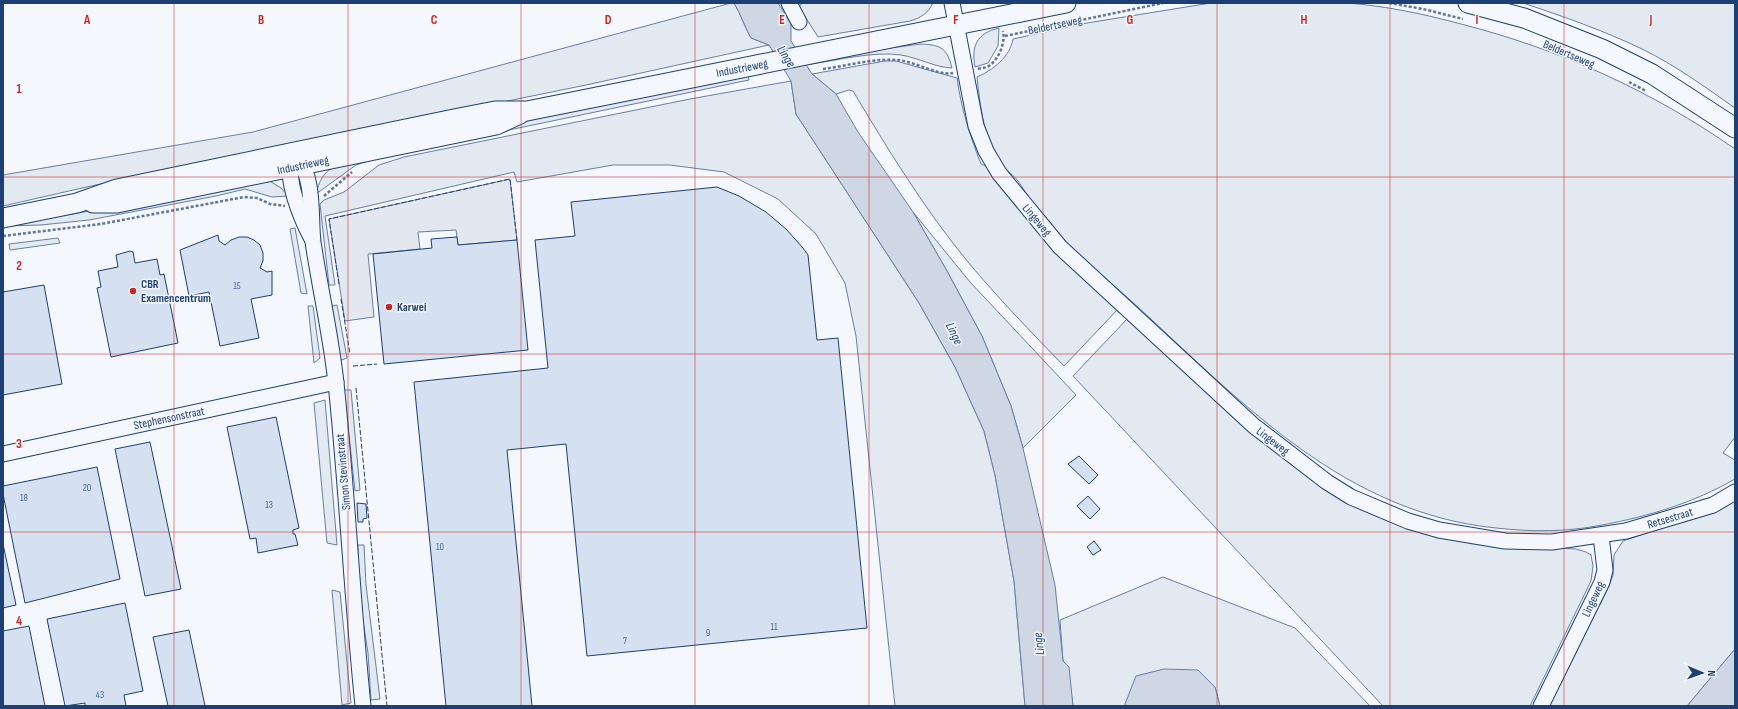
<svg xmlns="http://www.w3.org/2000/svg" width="1738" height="709" viewBox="0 0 1738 709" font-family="'Sofia Sans Condensed',sans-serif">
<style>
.green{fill:#e3e9f0;stroke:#687fa3}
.parking{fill:#e3e8f0;stroke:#687fa3}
.water{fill:#cfd7e4;stroke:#687fa3}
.building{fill:#d5e0f0;stroke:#1d3f73}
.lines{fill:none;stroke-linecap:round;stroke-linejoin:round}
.minor-casing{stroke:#1d3f73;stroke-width:17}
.major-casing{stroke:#1d3f73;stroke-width:21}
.path{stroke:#5e769c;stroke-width:2.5;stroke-dasharray:3 2;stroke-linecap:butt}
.minor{stroke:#f4f7fb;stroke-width:15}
.major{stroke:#f4f7fb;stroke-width:19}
.fence{stroke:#1d3f73;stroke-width:1;stroke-dasharray:5 2;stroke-linecap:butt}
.grid{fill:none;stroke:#c62828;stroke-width:1;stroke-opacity:0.55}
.poi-dot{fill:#c62828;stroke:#f4f7fb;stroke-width:1.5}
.labels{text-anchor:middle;stroke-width:3;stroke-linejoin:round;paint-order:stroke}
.number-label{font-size:10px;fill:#4b6792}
.street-label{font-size:12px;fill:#1d3f73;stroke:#f4f7fb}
.poi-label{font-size:12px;font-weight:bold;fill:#1d3f73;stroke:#f4f7fb;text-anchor:start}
.water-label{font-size:13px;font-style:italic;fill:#1d3f73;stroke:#f4f7fb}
.grid-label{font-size:13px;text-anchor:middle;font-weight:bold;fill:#c62828;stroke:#f4f7fb;stroke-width:3;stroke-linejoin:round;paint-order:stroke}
</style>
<rect width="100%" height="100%" fill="#f4f7fb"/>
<!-- green -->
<g class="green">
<path d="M731,3h3c7,11 10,23 17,35l18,7 -183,40 -495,101 -88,20v-31l250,-43z"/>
<path d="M802,3h131c-5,10 -12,15 -23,18l-92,16 -19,-30z"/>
<path d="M1211,3c30,0 61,0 91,0 15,0 30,-1 45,0 39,3 77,11 114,21 98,25 191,67 274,125v288l-12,16 12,7v19c-42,24 -85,37 -133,46 -35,7 -70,7 -106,3 -150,-15 -252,-123 -357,-220 -23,-21 -47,-41 -69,-62 -13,-14 -27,-29 -38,-45 -5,-6 -9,-13 -14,-20 -7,-9 -17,-13 -22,-24 -13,-25 -16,-53 -19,-80 16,-7 33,-20 36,-38l74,-16z"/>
<path d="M1523,3h209l3,1v104c-30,-21 -60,-43 -93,-59 -37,-18 -80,-33 -119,-46z"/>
<path d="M999,28l-1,18 -10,17 -13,4c-4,-21 2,-34 24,-39z"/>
<path d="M921,44c20,1 26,4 31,24 -18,-1 -33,-10 -51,-13 -27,-4 -62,5 -90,9l64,-14z"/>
<path d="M885,61h11l61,17c4,30 13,58 24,86l12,5 126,139 -55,58c-33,-34 -66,-68 -96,-104 -43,-52 -81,-114 -115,-171l-4,-1 -13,4 -24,-20z"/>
<path d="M748,75l1,5 -365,76 -28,9 -40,29c3,-12 7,-22 19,-28l225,-53z"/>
<polygon points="791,81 796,114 919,303 955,367 984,431 995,475 1014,581 1025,706 895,706 856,336 845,283 816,234 778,199 724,172 670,165 613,165 517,182 514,172 325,216 335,285 329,285 320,204 324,200 344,192 379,165 404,157 690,99"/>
<polygon points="268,180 281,188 288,196 272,197 245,189 216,196 89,220 41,225 3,226"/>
<polygon points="913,212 970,282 1076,395 1023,448 1011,406 982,336 947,271"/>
<polygon points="295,228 307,294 301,293 290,229"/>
<polygon points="58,238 60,243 10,250 9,244"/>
<polygon points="337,305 347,358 339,361 332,306"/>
<polygon points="308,306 313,306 320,358 314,363"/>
<polygon points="1129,317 1341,495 1520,546 1576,549 1586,552 1591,555 1593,566 1591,581 1530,706 1383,706 1073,376"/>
<polygon points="344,390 351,390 360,490 355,491"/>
<polygon points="325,400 337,545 327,543 314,403"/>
<polygon points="1735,499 1735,649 1687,706 1549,706 1609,586 1613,575 1614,555 1623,541 1667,526"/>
<polygon points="358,545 364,545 366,585 380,699 371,700 368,653 358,588"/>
<polygon points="1163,577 1295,628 1370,706 1220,706 1215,687 1125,704 1126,706 1073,706 1071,691 1063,661 1060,620"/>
<polygon points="332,590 340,592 351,703 342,705"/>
</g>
<!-- parking -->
<polygon class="parking" points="510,179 517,240 458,245 456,230 418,232 420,249 368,254 374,317 345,321 329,219"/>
<!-- water -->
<g class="water">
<path d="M734,3h44l13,21v17l21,33 24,20 22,38 55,80 34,59 35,65 29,70 12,42 32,137 8,76 6,6 4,39h-48l-11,-125 -19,-106 -11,-44 -29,-64 -36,-64 -123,-189 -5,-33 -22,-36 -18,-7c-7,-12 -10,-24 -17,-35z"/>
<polygon points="1735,649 1735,706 1687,706"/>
<polygon points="1164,669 1198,670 1215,687 1220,706 1126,706 1125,704 1136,676"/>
</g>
<!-- building -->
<g class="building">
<polygon points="717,187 739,196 766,212 786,229 803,248 808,255 817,340 838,338 867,628 587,656 566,444 507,450 532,706 446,706 414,382 548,368 535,240 575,236 571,202"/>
<polygon points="218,235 219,241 225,245 231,240 239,237 247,237 254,240 260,245 263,253 263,261 260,268 267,272 272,271 272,295 251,299 259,338 220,346 209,292 189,296 180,250"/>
<polygon points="457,237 458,245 517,240 528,350 384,364 373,254 432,248 431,239"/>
<polygon points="130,251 133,252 135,263 157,259 160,275 164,274 178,343 111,357 97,288 101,287 98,271 118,267 116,255"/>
<polygon points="44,285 62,384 3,395 3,292"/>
<polygon points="276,417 299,528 293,530 293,534 295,534 298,545 258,553 256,538 250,539 227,427"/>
<polygon points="150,442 181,589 145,596 115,449"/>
<polygon points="1079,456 1098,475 1089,484 1068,464"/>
<polygon points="97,467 120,579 25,603 3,494 3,486"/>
<polygon points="1088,496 1100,509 1090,519 1077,506"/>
<polygon points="357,503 366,504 367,518 363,519 363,522 358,522"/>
<polygon points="1094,541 1101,550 1093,555 1087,547"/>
<polygon points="3,544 16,605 3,608"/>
<polygon points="125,603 143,691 124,695 126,706 85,706 85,703 65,706 47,619"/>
<polygon points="29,626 45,706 3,706 3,631"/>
<polygon points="189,630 205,706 168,706 153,637"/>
</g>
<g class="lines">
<!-- minor casing -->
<g class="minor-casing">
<g id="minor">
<polyline points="789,3 799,22"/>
<polyline points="952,3 976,126 986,151 999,173 1060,247 1254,426 1327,482 1351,497 1408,521 1439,530 1505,541 1552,542 1626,531 1713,505 1735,492"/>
<path d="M291,158c-5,23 9,58 20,79"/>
<path d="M297,158c18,19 13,60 16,84 7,47 18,94 23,141 11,107 16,215 27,323"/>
<polyline points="3,454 336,382"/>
<polyline points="1541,706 1602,582 1605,570 1601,536"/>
</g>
</g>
<!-- major casing -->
<g class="major-casing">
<g id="major">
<polyline points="1468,3 1524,18 1602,49 1652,74 1735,128"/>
<polyline points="93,203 117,203 496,125 520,114"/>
<polyline points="3,218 77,203 117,189 454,119 495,111 527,111 1066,3"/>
</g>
</g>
<!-- path -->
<g class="path">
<polyline points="1389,3 1423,9 1463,19"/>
<polyline points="1005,36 1163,3"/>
<path d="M823,69c24,-3 50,-11 74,-9 18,1 40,16 56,13"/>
<path d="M978,69c3,-1 6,-1 9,-2 11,-5 19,-25 16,-36"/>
<polyline points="1629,82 1646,91"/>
<polyline points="324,196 352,172"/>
<polyline points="3,236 101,224 244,197 257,198 270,204 285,206"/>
</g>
<!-- minor -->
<use href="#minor" class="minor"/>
<!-- major -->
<use href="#major" class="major"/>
<!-- fence -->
<g class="fence">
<polyline points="339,284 329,219 510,179 517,240"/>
<polyline points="341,299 350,354"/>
<polyline points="353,366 377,364"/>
<polyline points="356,388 387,706"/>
</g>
</g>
<!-- grid -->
<path class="grid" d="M174,3v703M348,3v703M521,3v703M695,3v703M869,3v703M1043,3v703M1217,3v703M1390,3v703M1564,3v703M3,177h1732M3,354h1732M3,532h1732"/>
<!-- markers -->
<g class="poi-dot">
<circle cx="133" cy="291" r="4"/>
<circle cx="389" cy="307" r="4"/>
</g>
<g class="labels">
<!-- number labels -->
<g class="number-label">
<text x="237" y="289">15</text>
<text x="87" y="491">20</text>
<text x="24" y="501">18</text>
<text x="269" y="508">13</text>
<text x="440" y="550">10</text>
<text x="774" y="630">11</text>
<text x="708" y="636">9</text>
<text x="625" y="644">7</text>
<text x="100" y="698">43</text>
</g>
<!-- street labels -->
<g class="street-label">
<text transform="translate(1055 25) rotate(-12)" y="4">Beldertseweg</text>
<text transform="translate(1569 54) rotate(23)" y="4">Beldertseweg</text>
<text transform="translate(742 68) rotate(-11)" y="4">Industrieweg</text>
<text transform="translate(303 165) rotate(-12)" y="4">Industrieweg</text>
<text transform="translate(1037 220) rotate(50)" y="4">Lingeweg</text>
<text transform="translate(169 418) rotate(-12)" y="4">Stephensonstraat</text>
<text transform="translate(1273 441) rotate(37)" y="4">Lingeweg</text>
<text transform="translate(343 472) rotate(-95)" y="4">Simon Stevinstraat</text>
<text transform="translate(1670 518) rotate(-17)" y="4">Retsestraat</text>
<text transform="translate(1593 599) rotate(-65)" y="4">Lingeweg</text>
</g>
<!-- poi labels -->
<g class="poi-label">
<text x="141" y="288">CBR<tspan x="141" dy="14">Examencentrum</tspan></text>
<text x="397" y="311">Karwei</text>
</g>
<!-- water labels -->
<g class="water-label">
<text transform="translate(787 56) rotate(58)" y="5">Linge</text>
<text transform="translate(955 333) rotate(64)" y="5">Linge</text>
<text transform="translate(1038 644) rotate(-96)" y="5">Linge</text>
</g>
</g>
<g class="grid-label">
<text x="87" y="24">A</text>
<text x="261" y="24">B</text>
<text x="434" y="24">C</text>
<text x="608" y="24">D</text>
<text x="782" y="24">E</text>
<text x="956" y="24">F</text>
<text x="1130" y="24">G</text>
<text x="1304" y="24">H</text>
<text x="1477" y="24">I</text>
<text x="1651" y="24">J</text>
<text x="19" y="93">1</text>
<text x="19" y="270">2</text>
<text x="19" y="448">3</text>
<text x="19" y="625">4</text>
</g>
<!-- border -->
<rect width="1738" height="709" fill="none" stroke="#1d3f73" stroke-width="8"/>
<!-- north arrow -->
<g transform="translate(1702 673) rotate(92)" stroke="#f4f7fb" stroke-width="3" paint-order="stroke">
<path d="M0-3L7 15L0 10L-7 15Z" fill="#1d3f73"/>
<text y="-6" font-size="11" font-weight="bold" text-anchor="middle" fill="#1d3f73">N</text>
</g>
</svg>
